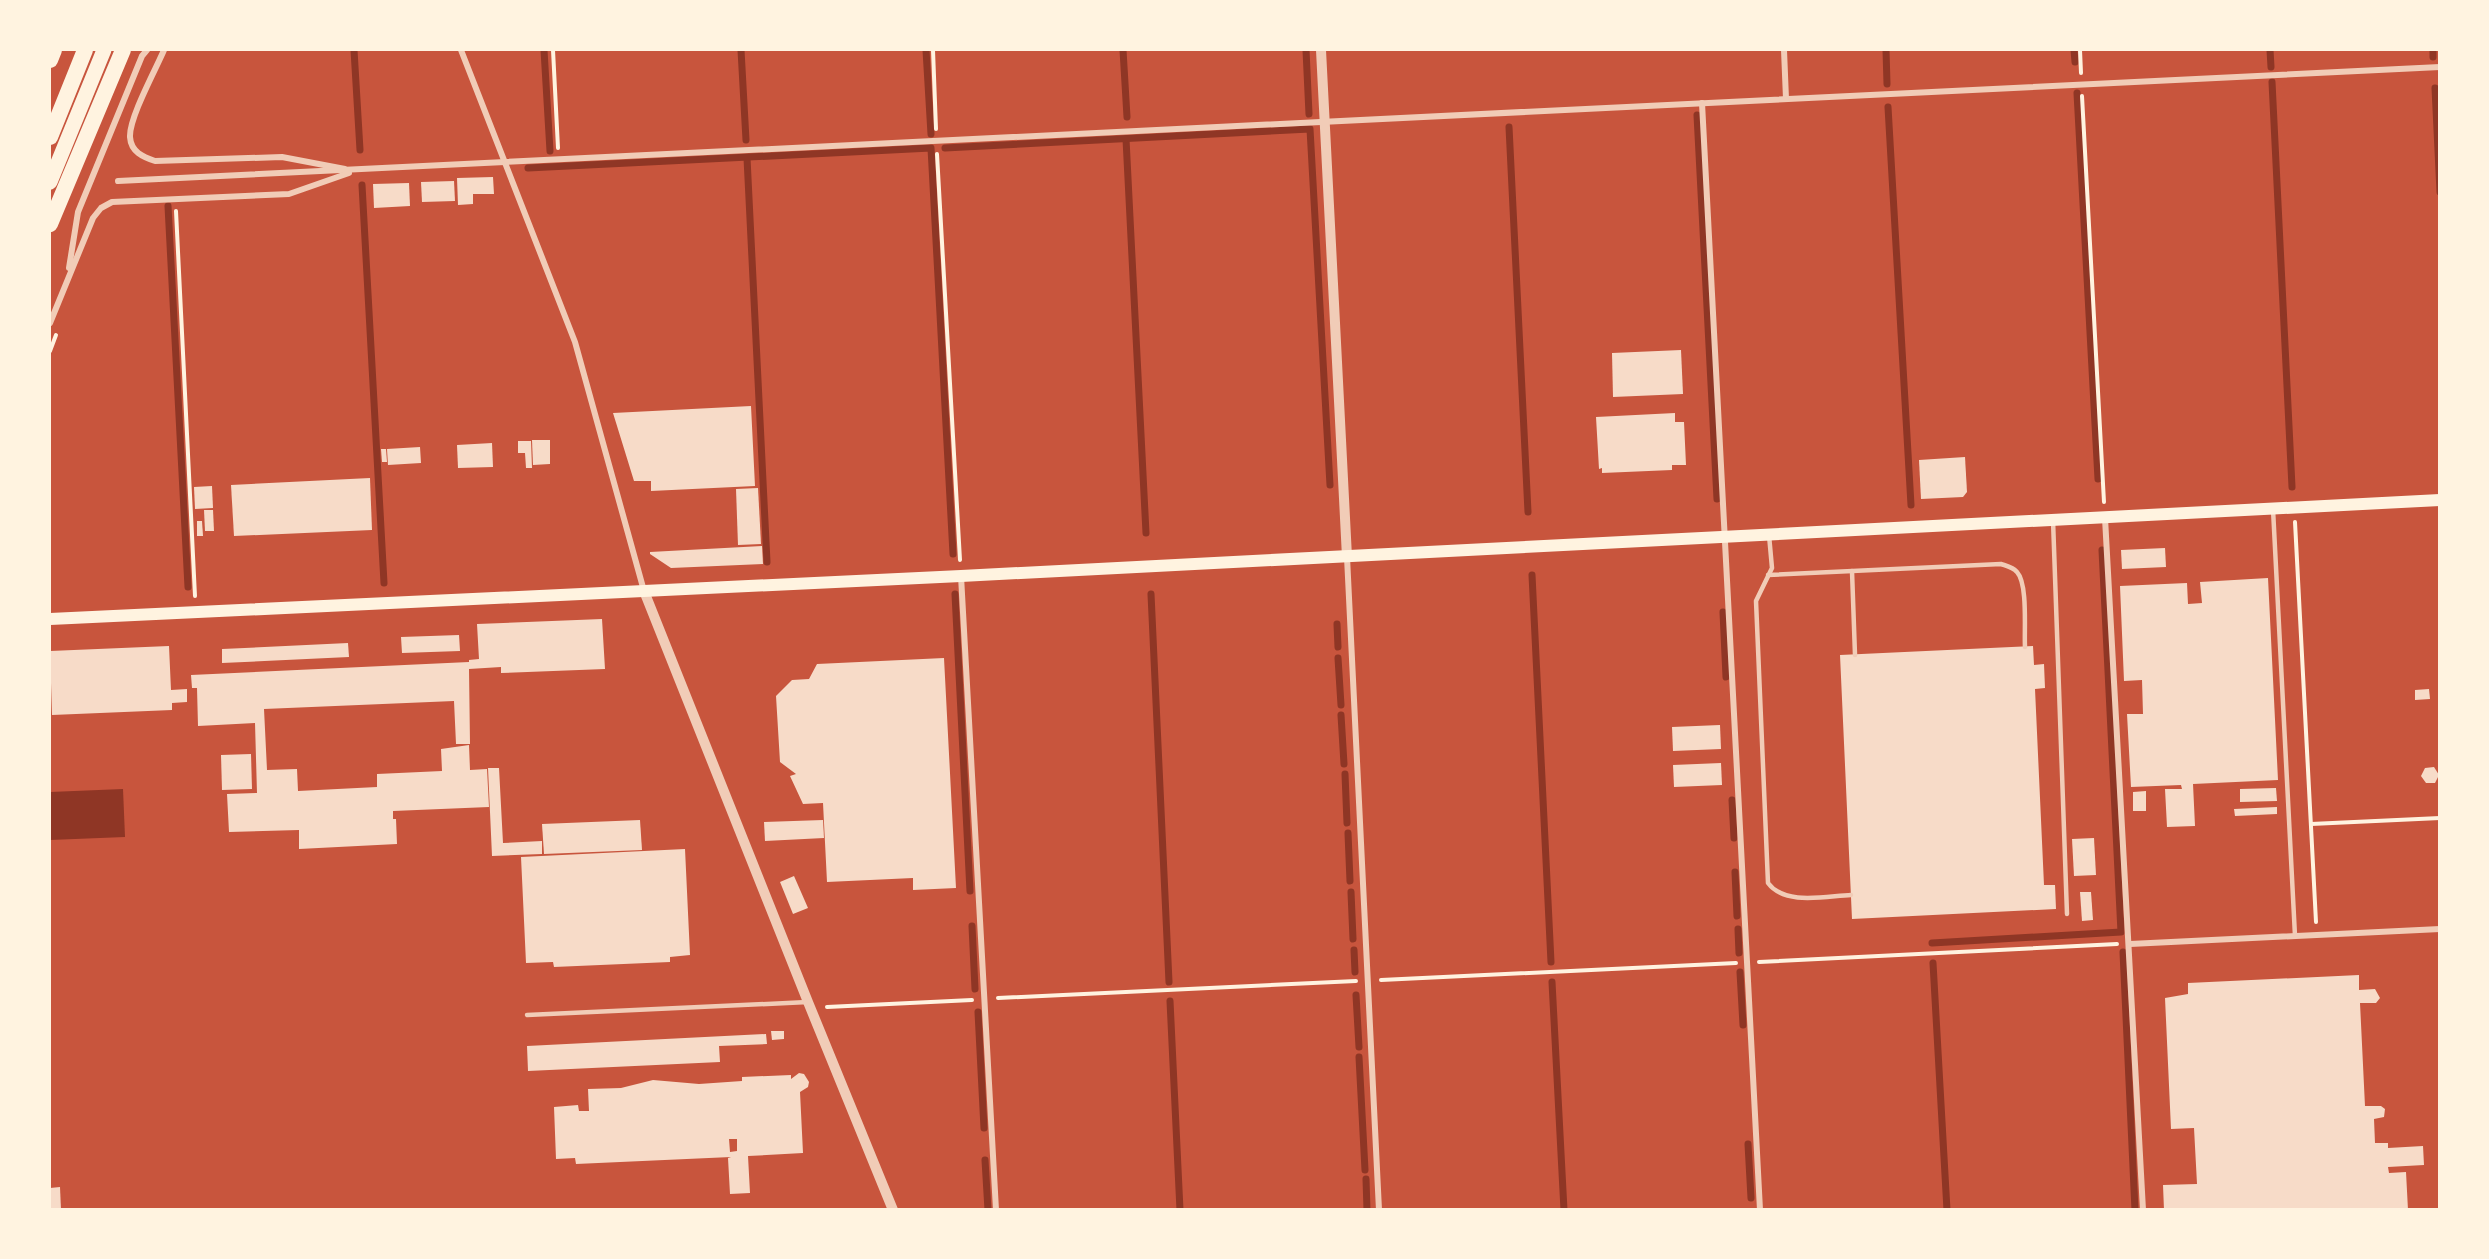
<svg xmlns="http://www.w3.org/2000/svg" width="2489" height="1259" viewBox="0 0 2489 1259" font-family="'Titillium Web',sans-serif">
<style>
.water{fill:#8f3625}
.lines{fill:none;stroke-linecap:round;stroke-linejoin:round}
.stream{stroke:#8f3625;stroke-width:7}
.building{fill:#f7dbc8;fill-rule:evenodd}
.path{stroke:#fff3e0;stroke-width:4}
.service{stroke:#f1ccb7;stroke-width:4.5}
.minor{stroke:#f1ccb7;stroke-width:6}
.tertiary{stroke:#f1ccb7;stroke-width:10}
.secondary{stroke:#fff3e0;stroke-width:12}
.trunk{stroke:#fff3e0;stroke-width:15}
.motorway{stroke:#fff3e0;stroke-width:16}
</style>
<rect width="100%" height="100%" fill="#c8553d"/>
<!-- water -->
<polygon class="water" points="123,789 125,837 50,840 50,792"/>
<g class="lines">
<!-- stream -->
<g class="stream">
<polyline points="354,50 360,150"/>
<polyline points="544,50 550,151"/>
<polyline points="741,50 746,140"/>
<polyline points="926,50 931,134"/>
<polyline points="1123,50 1127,117"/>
<polyline points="1306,50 1309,114"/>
<polyline points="1886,50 1887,84"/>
<polyline points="2074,50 2075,62"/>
<polyline points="2270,50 2271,67"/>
<polyline points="2433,50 2433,57"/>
<polyline points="2272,82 2292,487"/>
<polyline points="2435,88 2440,192"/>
<polyline points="2077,93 2098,479"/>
<polyline points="1888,107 1911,505"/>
<polyline points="1697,115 1717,499"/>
<polyline points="1509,127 1528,512"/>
<polyline points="1126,139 1146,533"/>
<polyline points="945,148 1310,129 1330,485"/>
<polyline points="747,158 767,562"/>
<polyline points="528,168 931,148 953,554"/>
<polyline points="362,185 384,583"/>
<polyline points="168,206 188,587"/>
<polyline points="1532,575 1551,962"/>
<polyline points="955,594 970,891"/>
<polyline points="1151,594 1169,982"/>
<polyline points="1723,612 1726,677"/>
<polyline points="1337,624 1338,647"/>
<polyline points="1338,658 1341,705"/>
<polyline points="1341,715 1344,764"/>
<polyline points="1345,774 1347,823"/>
<polyline points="1732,800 1734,838"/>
<polyline points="1348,833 1350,881"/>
<polyline points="1735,872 1737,916"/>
<polyline points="1351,892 1353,939"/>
<polyline points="972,926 975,989"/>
<polyline points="1738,929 1739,953"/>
<polyline points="1932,943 2121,932 2102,550"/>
<polyline points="1354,950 1355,972"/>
<polyline points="2123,952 2135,1210"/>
<polyline points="1933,963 1947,1210"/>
<polyline points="1740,972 1743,1025"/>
<polyline points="1552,982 1564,1210"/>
<polyline points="1356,995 1359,1047"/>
<polyline points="1170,1001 1180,1210"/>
<polyline points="978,1012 984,1128"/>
<polyline points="1359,1057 1365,1170"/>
<polyline points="1748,1144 1751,1198"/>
<polyline points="985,1160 988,1210"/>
<polyline points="1366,1179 1367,1210"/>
</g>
</g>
<!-- building -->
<g class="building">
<polygon points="493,177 494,194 473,194 473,204 458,205 457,178"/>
<polygon points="454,181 455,201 422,202 421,182"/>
<polygon points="409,183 410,206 374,208 373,184"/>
<polygon points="1681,350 1683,394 1613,397 1612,353"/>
<polygon points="751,406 755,486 651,491 651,481 634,481 613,413"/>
<polygon points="1675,413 1675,422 1684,422 1686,465 1672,465 1672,470 1602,473 1602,468 1599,469 1596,417"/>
<polygon points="532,440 550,440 550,464 533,465"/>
<polygon points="518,441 531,441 532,468 526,468 525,453 518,453"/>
<polygon points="492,443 493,467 458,468 457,445"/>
<polygon points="420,447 421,463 388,465 387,449"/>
<polygon points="381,449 386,449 387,462 382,462"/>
<polygon points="1965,457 1967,492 1963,497 1921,499 1919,460"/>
<polygon points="370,478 372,530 234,536 231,485"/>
<polygon points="212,486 213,508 195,509 194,487"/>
<polygon points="758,488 761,544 738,545 736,489"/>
<polygon points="204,510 213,510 214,531 205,531"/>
<polygon points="197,521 202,521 203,536 197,536"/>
<polygon points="762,546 763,564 671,568 650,554 650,552"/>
<polygon points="2165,548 2166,567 2122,569 2121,550"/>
<polygon points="2268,578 2278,780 2193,784 2195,826 2167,827 2165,789 2182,789 2181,785 2131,787 2127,714 2143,714 2142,680 2124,681 2120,586 2187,583 2188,604 2202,603 2200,582"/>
<polygon points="602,619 605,669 501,673 501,667 469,669 470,744 456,744 454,701 264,709 267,770 297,769 298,791 377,787 377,774 442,771 441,749 469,745 470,770 487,769 489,807 393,811 393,819 396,819 397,844 299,849 299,830 229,832 227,794 257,793 255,723 198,726 197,688 192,688 191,675 469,662 469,660 479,659 477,624"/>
<polygon points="459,635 460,651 402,653 401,637"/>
<polygon points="348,643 349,657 222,663 222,649"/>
<polygon points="169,646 171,690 187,689 187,702 172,703 172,710 52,715 50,651"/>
<polygon points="2033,646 2034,665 2044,664 2045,688 2035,689 2044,885 2055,885 2056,909 1852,919 1840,655"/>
<polygon points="944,658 956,888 913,890 913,878 827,882 823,803 803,804 790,776 796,774 780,762 776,696 792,680 809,679 817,664"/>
<polygon points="2429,689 2430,699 2415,700 2415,690"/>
<polygon points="1720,725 1721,749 1673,751 1672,727"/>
<polygon points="251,754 252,789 222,790 221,755"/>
<polygon points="1721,763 1722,785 1674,787 1673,765"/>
<polygon points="2434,767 2439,775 2435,783 2426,783 2421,776 2425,768"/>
<polygon points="488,768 499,768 503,843 542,841 542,854 492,856"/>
<polygon points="2276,788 2277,801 2240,802 2240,789"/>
<polygon points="2146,791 2146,811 2133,811 2133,792"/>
<polygon points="2277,807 2277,814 2235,816 2234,809"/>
<polygon points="640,820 642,850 544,854 542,824"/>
<polygon points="823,820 824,838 765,841 764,822"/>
<polygon points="2094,838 2096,875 2074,876 2072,839"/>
<polygon points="685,849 690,955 670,957 670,962 554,967 553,962 526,963 521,857"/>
<polygon points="794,876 808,908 793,914 780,882"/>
<polygon points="2080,892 2091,892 2093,920 2082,921"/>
<polygon points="2359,975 2359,990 2375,989 2380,998 2376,1003 2360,1003 2365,1106 2381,1106 2385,1109 2384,1117 2374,1119 2375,1143 2388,1143 2388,1148 2423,1146 2424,1165 2388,1167 2389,1173 2406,1172 2408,1210 2164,1210 2163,1185 2197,1184 2194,1128 2171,1129 2165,998 2188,994 2188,983"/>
<polygon points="771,1031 784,1031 784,1039 772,1040"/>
<polygon points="766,1034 767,1044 719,1046 720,1062 528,1071 527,1046"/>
<path d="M799,1073l5,1 5,8 -1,5 -8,5 3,61 -55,3 2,37 -20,1 -2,-36 3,-1 -155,7 -1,-6 -19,1 -2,-52 24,-2 1,6h10l-1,-22 33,-1 32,-8 46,4 43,-3v-4l49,-2v4zM729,1139h8v12l-7,1z"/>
<polygon points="60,1187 61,1210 50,1210 50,1188"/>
</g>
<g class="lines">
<!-- path -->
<g class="path">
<polyline points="553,50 558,148"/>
<polyline points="933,50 936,129"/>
<polyline points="2080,50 2081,73"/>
<polyline points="2082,96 2104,502"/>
<polyline points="937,154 960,560"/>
<polyline points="176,211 195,596"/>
<polyline points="50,351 56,335"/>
<polyline points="2295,522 2316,922"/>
<polyline points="2311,824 2440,818"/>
<polyline points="1759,962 2117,944"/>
<polyline points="1381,980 1736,963"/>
<polyline points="998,998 1356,981"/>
<polyline points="827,1007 972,1000"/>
</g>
<!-- service -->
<g class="service">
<polyline points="2273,509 2295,936"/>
<polyline points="2053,520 2067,914"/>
<path d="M1769,535l3,33 -16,33 12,282c17,23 58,13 83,12"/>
<polyline points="1852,571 1855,655"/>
<path d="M1768,575l233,-11c6,2 12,3 16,8 11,12 7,58 8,75"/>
<polyline points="527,1015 808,1002"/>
</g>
<!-- minor -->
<g class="minor">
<path d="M164,50c-8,19 -35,68 -34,87 1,15 13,20 25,24l127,-4 63,12"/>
<polyline points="461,50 575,342 644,591"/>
<polyline points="1784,50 1786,99"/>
<polyline points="1702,103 1760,1210"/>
<polyline points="118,181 2440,67"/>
<polyline points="69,268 78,212 142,56 147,50"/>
<polyline points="50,323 93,218 101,208 112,202 289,194 349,173"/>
<polyline points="2105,518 2143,1210"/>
<polyline points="1347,557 1379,1210"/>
<polyline points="961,576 996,1210"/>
<polyline points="2130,944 2440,929"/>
</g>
<!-- tertiary -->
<g class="tertiary">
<polyline points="1321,50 1347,557"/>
<polyline points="644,591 808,1002 893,1210"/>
</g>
<!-- secondary -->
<polyline class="secondary" points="50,619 961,576 2440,500"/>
<!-- trunk -->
<polyline class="trunk" points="50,182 104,50"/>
<!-- motorway -->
<g class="motorway">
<polyline points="50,60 54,50"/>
<polyline points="50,137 85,50"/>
<polyline points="50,224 123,50"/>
</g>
</g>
<!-- border -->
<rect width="2489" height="1259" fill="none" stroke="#fff3e0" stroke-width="102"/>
</svg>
